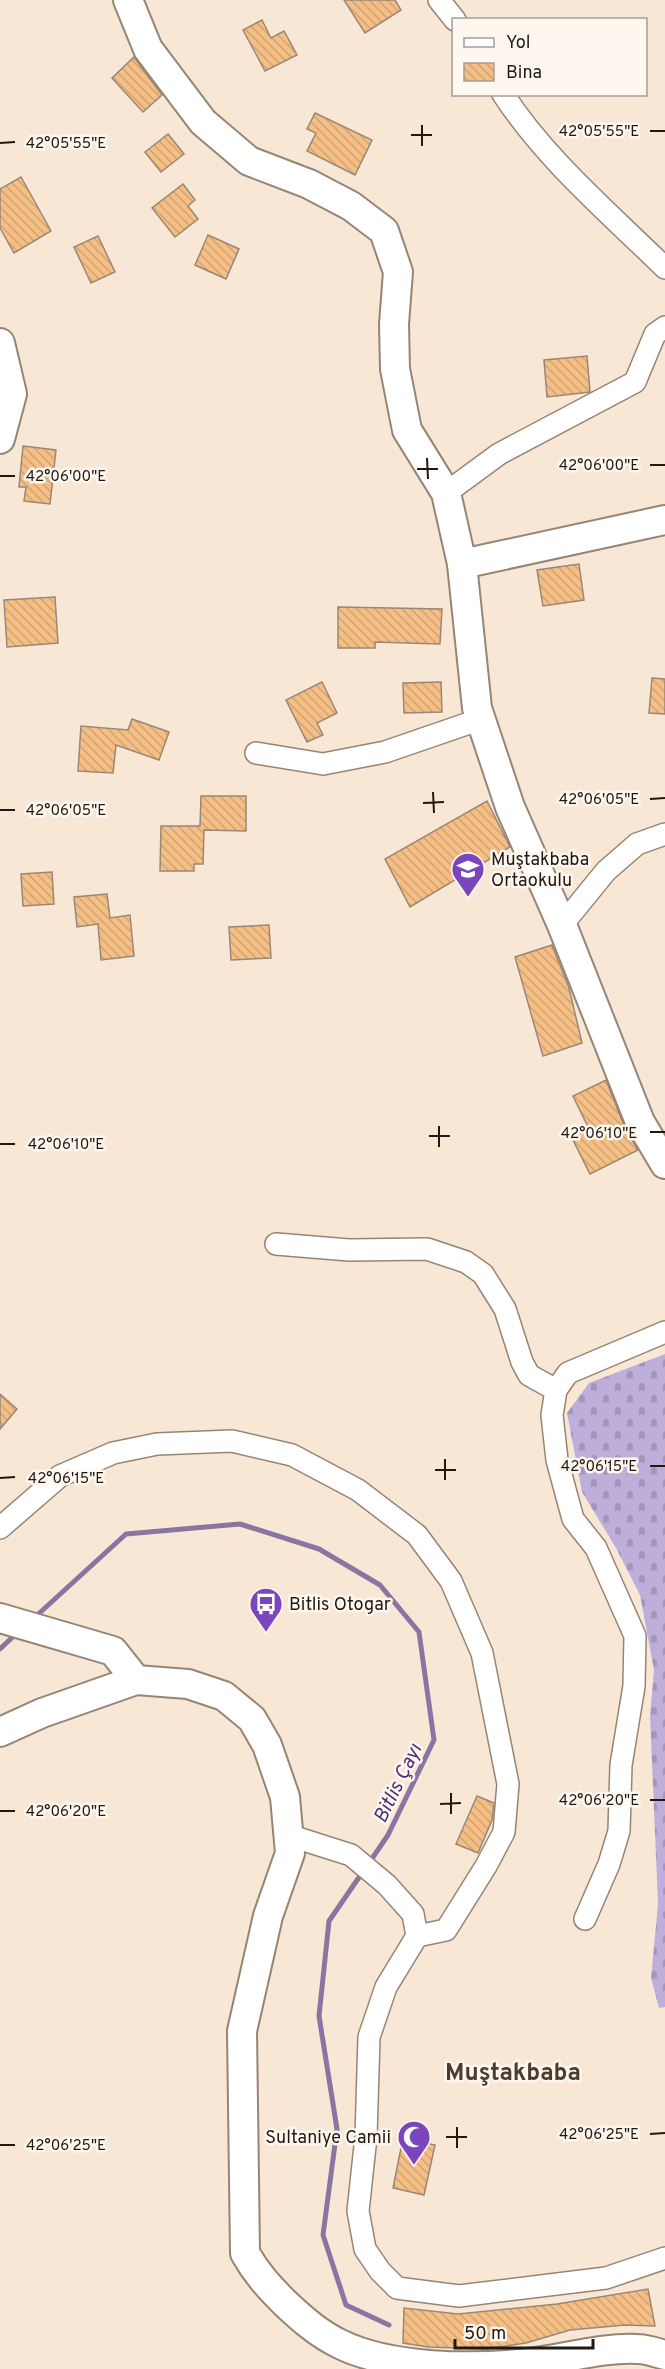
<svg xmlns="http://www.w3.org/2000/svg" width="665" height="2369" viewBox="0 0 665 2369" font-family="Overpass,sans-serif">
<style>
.cemetery{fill:url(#cemetery-stones)}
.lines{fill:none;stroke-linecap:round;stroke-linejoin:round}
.stream{stroke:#8975a2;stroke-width:5}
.building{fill:url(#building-back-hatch);stroke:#988878;stroke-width:1.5}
.street-casing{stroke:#968575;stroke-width:24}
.secondary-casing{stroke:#968575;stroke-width:32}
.street{stroke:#fff;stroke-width:21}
.secondary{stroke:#fff;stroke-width:28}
.ticks{fill:none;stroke:#201913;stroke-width:2}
.labels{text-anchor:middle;stroke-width:5;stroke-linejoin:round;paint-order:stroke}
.poi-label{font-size:18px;fill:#201913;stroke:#fef7ef;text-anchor:start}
.water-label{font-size:20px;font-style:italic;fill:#4f2d7a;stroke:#fef7ef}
.district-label{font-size:24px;font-weight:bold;fill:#4b3d2f;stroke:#fef7ef}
.ticks-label{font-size:15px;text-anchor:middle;fill:#201913;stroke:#fef7ef;stroke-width:5;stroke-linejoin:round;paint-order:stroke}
</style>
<defs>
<pattern id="cemetery-stones" width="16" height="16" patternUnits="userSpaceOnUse" patternTransform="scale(1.5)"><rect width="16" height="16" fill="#beafda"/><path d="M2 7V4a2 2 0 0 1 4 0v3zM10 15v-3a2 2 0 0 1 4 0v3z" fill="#a396ba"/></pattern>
<pattern id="building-back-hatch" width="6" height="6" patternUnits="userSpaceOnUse" patternTransform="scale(1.5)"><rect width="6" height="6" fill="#f5be85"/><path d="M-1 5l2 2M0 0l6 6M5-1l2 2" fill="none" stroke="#d2a372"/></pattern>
</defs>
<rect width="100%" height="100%" fill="#f9e7d6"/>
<!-- cemetery -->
<polygon class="cemetery" points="665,1354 665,2007 659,2008 651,1978 658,1904 650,1716 654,1670 640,1595 616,1548 582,1492 567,1413 589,1383"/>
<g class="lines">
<!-- stream -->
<g class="stream">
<polyline points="34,1618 126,1534 240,1524 319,1549 380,1585 419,1632 434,1740 388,1835 369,1863"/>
<polyline points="0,1649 18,1632"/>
<polyline points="364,1870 329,1921 319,2016 337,2129 323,2235 346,2305 389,2325"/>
</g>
</g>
<!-- building -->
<g class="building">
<polygon points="344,0 395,0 401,10 365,33"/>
<polygon points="262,20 271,38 284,31 297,55 265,71 243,30"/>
<polygon points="134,57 162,95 143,112 112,78"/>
<polygon points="315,113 372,140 355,175 307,151 316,133 307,129"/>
<polygon points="168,134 184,154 161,172 145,152"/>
<polygon points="21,177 51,231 14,253 0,228 0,189"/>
<polygon points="183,184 195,200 188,206 198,219 175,237 152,208"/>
<polygon points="208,235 239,249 226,279 195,265"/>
<polygon points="98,236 115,272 91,283 74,247"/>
<polygon points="587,356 590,392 547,397 544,360"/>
<polygon points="23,446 56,450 50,504 24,501 26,487 19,487"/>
<polygon points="579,564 584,600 543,606 537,570"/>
<polygon points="55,597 58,643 7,647 4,600"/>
<polygon points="338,607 442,609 440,644 375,642 375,648 338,648"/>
<polygon points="652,678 665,679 665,714 649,713"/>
<polygon points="322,682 337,713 317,723 323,735 307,742 286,700"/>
<polygon points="441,682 442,712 404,713 403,683"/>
<polygon points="132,719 169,732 159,760 116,745 113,773 78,771 81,726 128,730"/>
<polygon points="201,796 246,796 246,831 204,830 203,864 194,864 194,871 160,871 161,826 200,826"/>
<polygon points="487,801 510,847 410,907 385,859"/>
<polygon points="52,872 54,904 23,906 21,874"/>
<polygon points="107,894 110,918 130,915 134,956 101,960 98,924 77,927 74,897"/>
<polygon points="269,925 271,958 231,960 229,927"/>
<polygon points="552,945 569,988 582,1043 543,1056 515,957"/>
<polygon points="606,1080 625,1128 638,1150 590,1174 571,1136 588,1127 573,1096"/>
<polygon points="0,1394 17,1409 0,1429"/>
<polygon points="477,1796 494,1803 492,1820 478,1853 456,1844"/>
<polygon points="403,2138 435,2145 424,2195 393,2188"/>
<polygon points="648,2289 655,2326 625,2325 570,2330 526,2343 487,2349 428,2347 403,2343 404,2308 458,2314 557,2304"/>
</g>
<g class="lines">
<!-- street casing -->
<g class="street-casing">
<g id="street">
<polyline points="439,0 455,20"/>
<path d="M503,94c43,66 106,119 162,174"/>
<polyline points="446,493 499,454 635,382 655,334 665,327"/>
<polyline points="256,753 323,764 385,752 481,719"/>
<polyline points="562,925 606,871 637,844 665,834"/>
<polyline points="276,1244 349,1250 427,1249 466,1262 483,1274 505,1309 522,1362 529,1375 556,1390"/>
<polyline points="0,1528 60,1476 113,1453 157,1444 232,1441 292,1455 358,1490 417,1535 451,1581 482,1653 508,1784 504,1832 486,1866 446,1930 417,1936"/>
<polyline points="288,1835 351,1855 387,1885 413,1914 417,1936 386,1987 369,2037 366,2137 358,2211 365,2249 380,2271 397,2288 459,2296 606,2278 665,2258"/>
<polyline points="585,1919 609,1864 619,1831 621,1765 634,1686 635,1636 596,1548 573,1519 557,1460 552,1415 556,1390 568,1373 665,1332"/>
</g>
</g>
<!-- secondary casing -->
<g class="secondary-casing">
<g id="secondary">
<polyline points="128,0 148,49 203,122 249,161 309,184 351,206 384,231 398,272 394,324 395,369 407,430 446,493 462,564 477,708 510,807 562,925 640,1122 665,1164"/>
<polyline points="0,343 12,394 0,439"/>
<polyline points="462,564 665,520"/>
<polyline points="0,1618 113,1651 136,1680"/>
<path d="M0,1732l42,-19 94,-33 52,4 36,12 28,23 15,26 18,52 5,56 -22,63 -26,115 3,222c11,20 24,34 40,50 17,16 34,31 55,41 50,25 134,25 189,19 36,-4 73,-16 109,-14 9,0 19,4 27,6"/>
</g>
</g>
<!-- street -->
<use href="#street" class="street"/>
<!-- secondary -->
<use href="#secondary" class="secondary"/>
</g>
<!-- ticks -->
<path class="ticks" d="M422,125v21M650,131h15M411,135h21M0,143l15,-1M427,458l1,21M650,465h15M417,469h21M0,476h15M433,792l1,21M650,799l15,-1M423,803l21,-1M0,810h15M439,1126v21M650,1132h15M429,1136h21M0,1144h15M445,1459v21M650,1466h15M435,1470h21M0,1478l15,-1M451,1793v21M650,1800h15M440,1804l21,-1M0,1811h15M457,2127v21M650,2134l15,-1M446,2137h21M0,2145h15"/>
<!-- icons -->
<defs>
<g id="school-pin" transform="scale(1.725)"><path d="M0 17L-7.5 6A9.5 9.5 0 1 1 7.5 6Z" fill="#7b45bc" stroke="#fef7ef"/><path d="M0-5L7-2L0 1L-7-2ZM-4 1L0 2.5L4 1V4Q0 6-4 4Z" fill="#fff"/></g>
<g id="bus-pin" transform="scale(1.725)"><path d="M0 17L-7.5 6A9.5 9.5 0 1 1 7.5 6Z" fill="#7b45bc" stroke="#fef7ef"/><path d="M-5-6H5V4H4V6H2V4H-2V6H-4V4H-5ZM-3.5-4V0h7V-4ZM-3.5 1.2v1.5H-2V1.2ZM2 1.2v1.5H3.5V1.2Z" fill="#fff"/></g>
<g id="mosque-pin" transform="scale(1.725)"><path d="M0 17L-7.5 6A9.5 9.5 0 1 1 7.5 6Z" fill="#7b45bc" stroke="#fef7ef"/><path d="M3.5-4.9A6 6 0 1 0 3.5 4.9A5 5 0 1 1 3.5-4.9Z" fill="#fff"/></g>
</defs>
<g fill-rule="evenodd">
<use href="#school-pin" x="468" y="869"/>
<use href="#bus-pin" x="266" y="1604"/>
<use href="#mosque-pin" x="414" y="2137"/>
</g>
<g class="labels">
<!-- poi labels -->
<g class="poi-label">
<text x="491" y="865">Muştakbaba<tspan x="491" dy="21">Ortaokulu</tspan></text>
<text x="289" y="1610">Bitlis Otogar</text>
<text x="391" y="2143" text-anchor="end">Sultaniye Camii</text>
</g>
<!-- water labels -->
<g class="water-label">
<text transform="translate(397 1783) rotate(-64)" y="7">Bitlis Çayı</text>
</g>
<!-- district labels -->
<g class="district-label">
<text x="513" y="2080">Muştakbaba</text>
</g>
</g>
<g class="ticks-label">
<text x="599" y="136">42°05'55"E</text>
<text x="66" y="148">42°05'55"E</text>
<text x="599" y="470">42°06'00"E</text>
<text x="66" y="481">42°06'00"E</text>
<text x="599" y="804">42°06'05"E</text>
<text x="66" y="815">42°06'05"E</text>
<text x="599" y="1138">42°06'10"E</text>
<text x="66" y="1149">42°06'10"E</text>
<text x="599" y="1471">42°06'15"E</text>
<text x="66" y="1483">42°06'15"E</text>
<text x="599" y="1805">42°06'20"E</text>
<text x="66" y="1816">42°06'20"E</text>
<text x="599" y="2139">42°06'25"E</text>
<text x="66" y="2150">42°06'25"E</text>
</g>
<!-- legend -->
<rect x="452" y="18" width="195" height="78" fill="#fef7ef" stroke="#a59e97" stroke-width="1.5"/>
<rect x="464" y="38" width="30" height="9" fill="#ffffff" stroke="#a59e97" stroke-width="1.5"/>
<text x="506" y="48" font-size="18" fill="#201913">Yol</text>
<rect x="464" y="63" width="30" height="18" fill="url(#building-back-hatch)" stroke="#a59e97" stroke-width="1.5"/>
<text x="506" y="78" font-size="18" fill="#201913">Bina</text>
<!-- scale -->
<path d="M455 2339v9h138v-9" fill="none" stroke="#201913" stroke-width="3"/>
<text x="464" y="2339" font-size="18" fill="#201913" stroke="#fef7ef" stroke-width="4.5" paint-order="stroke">50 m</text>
</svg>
